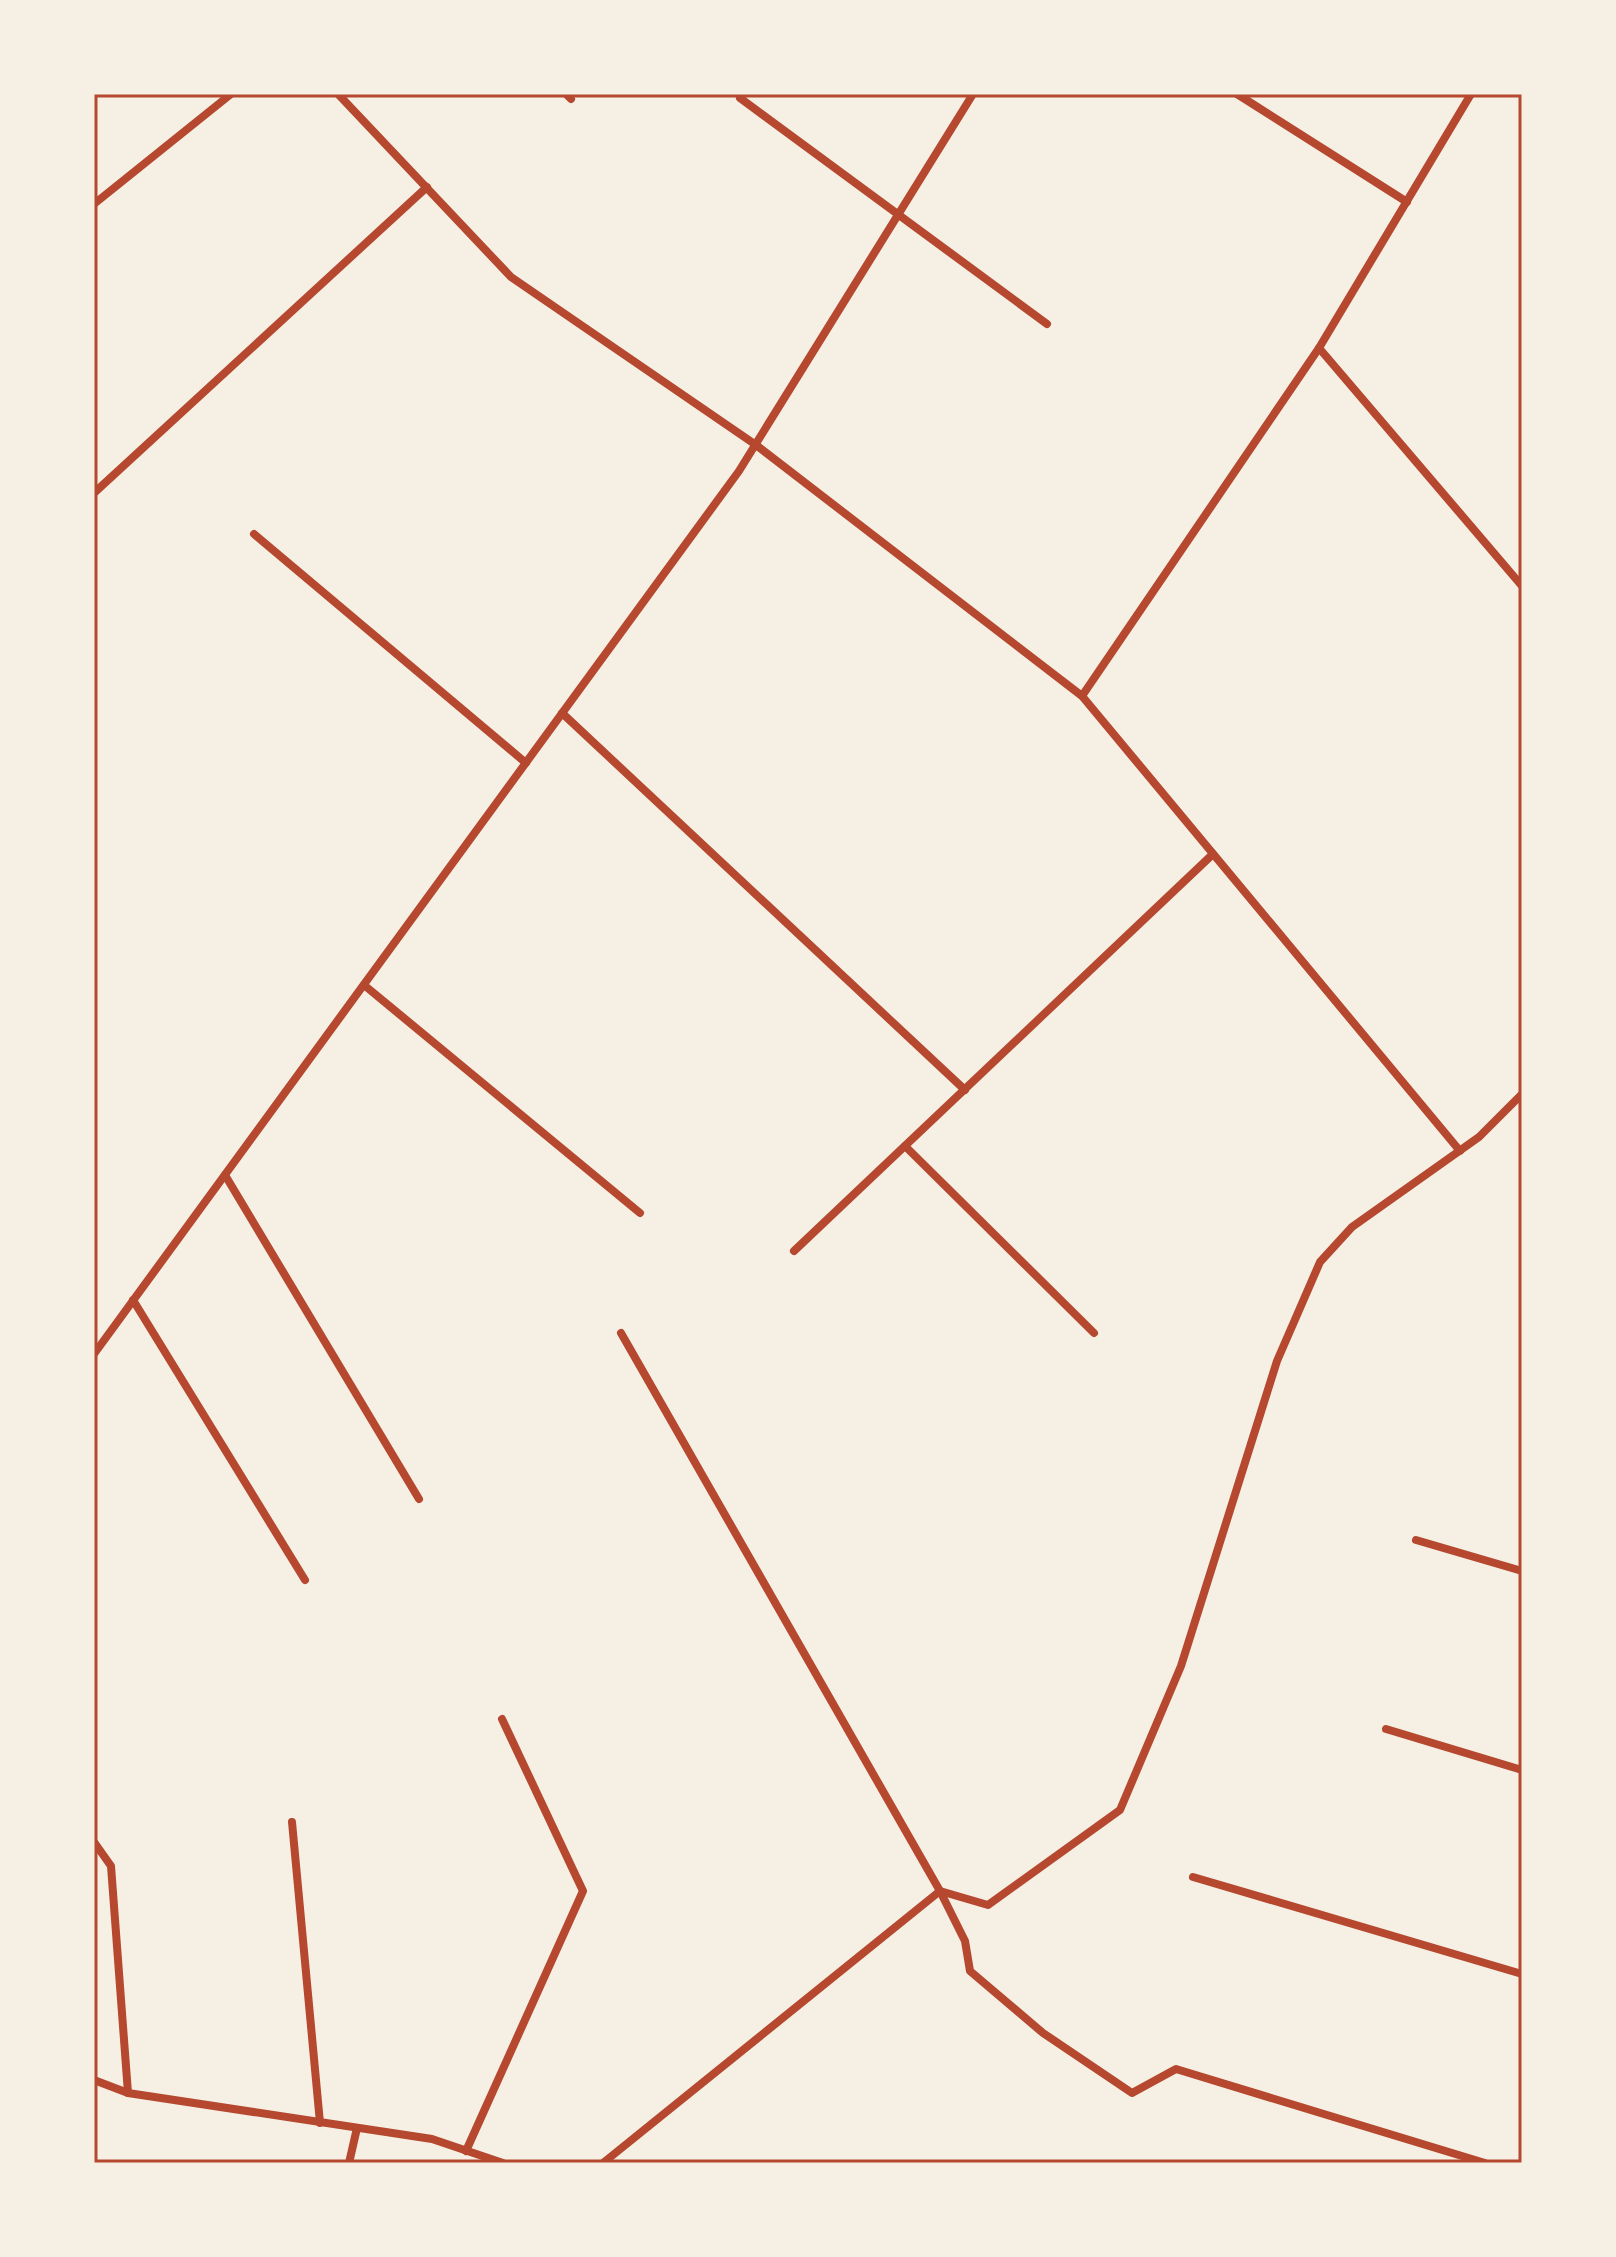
<svg xmlns="http://www.w3.org/2000/svg" width="1616" height="2257" viewBox="0 0 1616 2257" font-family="Montserrat,sans-serif">
<style>
.lines{fill:none;stroke-linecap:round;stroke-linejoin:round}
.minor{stroke:#b5482f;stroke-width:8}
.neatline{fill:none;stroke:#b5482f;stroke-width:3}
</style>
<rect width="100%" height="100%" fill="#f6efe4"/>
<g class="lines">
<!-- minor -->
<g class="minor">
<polyline points="338,94 511,277 756,445 1082,696 1460,1151"/>
<polyline points="566,94 571,99"/>
<polyline points="1237,94 1407,202"/>
<polyline points="740,98 1047,324"/>
<polyline points="94,204 231,94"/>
<polyline points="1319,348 1522,586"/>
<polyline points="94,493 427,187"/>
<polyline points="254,534 526,763"/>
<polyline points="1082,696 1319,348 1471,94"/>
<polyline points="562,713 965,1090"/>
<polyline points="364,985 640,1213"/>
<polyline points="905,1146 1094,1333"/>
<polyline points="225,1175 419,1499"/>
<polyline points="794,1251 1213,854"/>
<polyline points="133,1300 305,1580"/>
<polyline points="621,1333 940,1891 965,1941 970,1971 1043,2033 1132,2093 1176,2069 1485,2163"/>
<polyline points="94,1354 739,471 973,94"/>
<polyline points="1416,1540 1522,1571"/>
<polyline points="1386,1729 1522,1770"/>
<polyline points="292,1822 320,2123"/>
<polyline points="94,1842 111,1866 128,2093"/>
<polyline points="1193,1877 1522,1974"/>
<polyline points="940,1891 988,1905 1120,1810 1181,1666 1277,1361 1320,1262 1352,1227 1479,1137 1522,1094"/>
<polyline points="94,2080 128,2093 432,2139 503,2163"/>
<polyline points="466,2151 583,1891 502,1719"/>
<polyline points="349,2163 357,2128"/>
<polyline points="603,2163 940,1891"/>
</g>
</g>
<!-- border -->
<rect width="1616" height="2257" fill="none" stroke="#f6efe4" stroke-width="192"/>
<rect x="96" y="96" width="1424" height="2065" class="neatline"/>
</svg>
